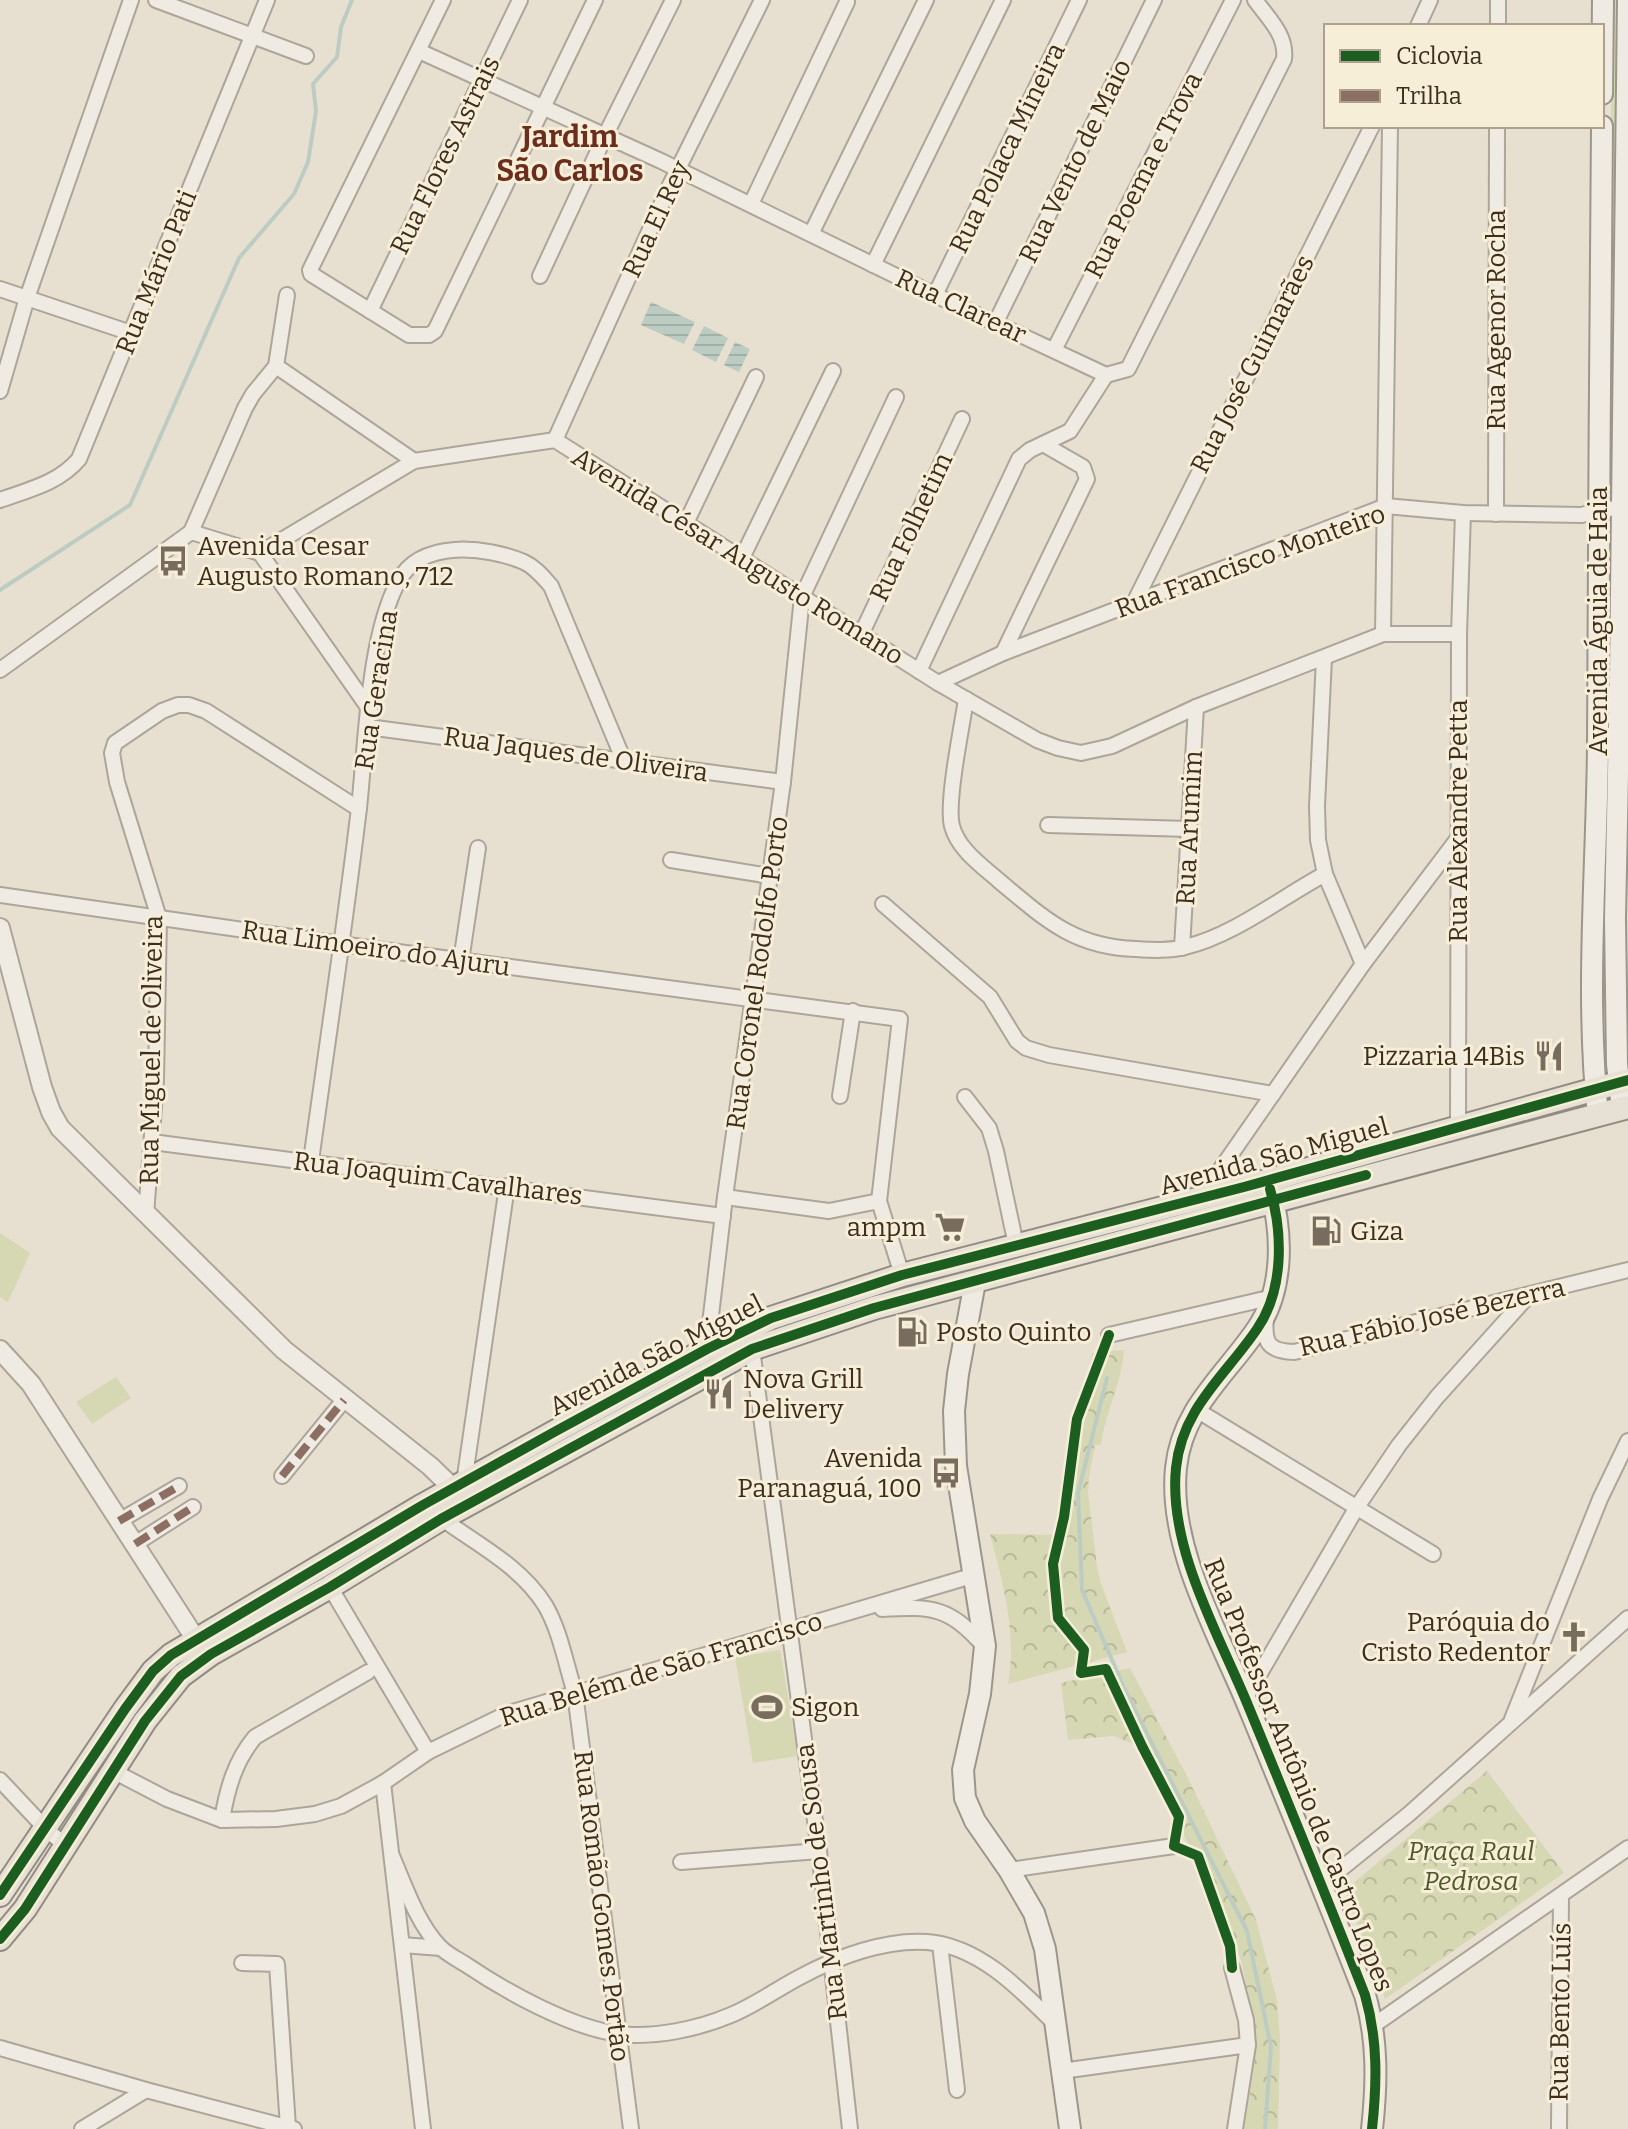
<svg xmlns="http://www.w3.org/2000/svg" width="1628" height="2129" viewBox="0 0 1628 2129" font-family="Bitter,serif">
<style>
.park{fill:url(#park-crowns)}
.garden{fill:#d6d7b3}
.water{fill:url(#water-rules)}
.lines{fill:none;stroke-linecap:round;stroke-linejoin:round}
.stream{stroke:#bcccc2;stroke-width:4}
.minor-casing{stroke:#ada599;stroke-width:18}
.tertiary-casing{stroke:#ada599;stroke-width:22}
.secondary-casing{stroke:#9c958a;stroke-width:24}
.primary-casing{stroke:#928b80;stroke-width:26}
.minor{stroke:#efebe3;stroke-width:14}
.tertiary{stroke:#efebe3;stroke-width:18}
.secondary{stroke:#efebe3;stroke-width:20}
.primary{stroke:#e6e1d4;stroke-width:22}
.quiet{stroke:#8d6e63;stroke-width:8;stroke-dasharray:16 8;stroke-linecap:butt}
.cycleway-casing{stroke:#f7eed8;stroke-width:15}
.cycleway{stroke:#1b5e20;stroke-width:10}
.labels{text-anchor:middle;stroke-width:6;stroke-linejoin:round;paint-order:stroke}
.street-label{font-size:26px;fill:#3d2e20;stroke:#f7eed8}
.poi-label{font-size:26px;fill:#3d2e20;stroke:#f7eed8;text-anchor:start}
.park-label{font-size:26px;font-style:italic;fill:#4d5a26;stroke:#f7eed8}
.quarter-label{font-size:30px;font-weight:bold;fill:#6b2e1e;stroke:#f7eed8}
</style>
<defs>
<pattern id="park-crowns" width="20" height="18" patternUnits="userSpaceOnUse" patternTransform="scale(2)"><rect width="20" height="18" fill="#d6d7b3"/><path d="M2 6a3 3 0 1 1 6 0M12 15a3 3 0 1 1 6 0" fill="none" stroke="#b9b99a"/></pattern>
<pattern id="water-rules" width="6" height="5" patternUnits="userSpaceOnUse" patternTransform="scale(2)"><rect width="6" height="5" fill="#bcccc2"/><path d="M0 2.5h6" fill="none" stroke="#a2b0a6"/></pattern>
</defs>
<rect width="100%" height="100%" fill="#e7e0d1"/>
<!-- park -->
<g class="park">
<path d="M1124,1350c-2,33 -19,62 -23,95h-6l-6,31 -1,16 9,75 3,14 27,71 -119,32c9,-51 -5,-101 -18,-150l77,1 2,-101 7,1 16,-82z"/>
<polygon points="1130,1668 1187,1776 1256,1920 1277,2000 1280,2038 1278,2129 1244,2129 1252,2081 1255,2040 1242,1963 1221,1912 1157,1780 1134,1744 1113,1736 1068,1740 1061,1683"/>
<polygon points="1487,1771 1564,1873 1385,1999 1345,1890"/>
</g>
<!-- garden -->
<g class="garden">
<polygon points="1612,0 1618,0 1613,492 1607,492"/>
<polygon points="0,1233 30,1253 8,1302 0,1297"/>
<polygon points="116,1377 131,1398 92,1424 76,1402"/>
<polygon points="780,1650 798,1756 753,1763 735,1657"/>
</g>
<!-- water -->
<g class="water">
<polygon points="651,302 695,322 684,344 641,325"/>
<polygon points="704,326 728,338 716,362 692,350"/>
<polygon points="735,342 750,349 739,372 724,365"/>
</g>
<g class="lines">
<!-- stream -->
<g class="stream">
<polyline points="0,590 130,505 239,258 294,194 308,162 316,111 313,84 337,57 341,27 352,0"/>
<polyline points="1107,1378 1078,1493 1082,1590 1124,1688 1247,1931 1271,2047 1265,2129"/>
</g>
<!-- minor casing -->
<g class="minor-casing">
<g id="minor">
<polyline points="156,0 306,56"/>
<polyline points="443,0 310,270 311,274 409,335 429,335 435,331 595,0"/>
<polyline points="1418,26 1430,0"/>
<polyline points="1498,26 1498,0"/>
<path d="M419,51l242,110 274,134 171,80 22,-6 156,-310c3,-24 -16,-41 -29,-59"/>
<polyline points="751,204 847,2"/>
<polyline points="811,234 926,0"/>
<polyline points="873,265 1003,0"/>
<polyline points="540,276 605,136 673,0"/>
<polyline points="0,289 131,333"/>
<polyline points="935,295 1079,0"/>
<polyline points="370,311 520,0"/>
<polyline points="996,322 1154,0"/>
<polyline points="1054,350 1233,0"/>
<polyline points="276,366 414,461"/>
<polyline points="276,366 287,295"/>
<polyline points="0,391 27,298 131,0"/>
<polyline points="555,440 671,183 762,0"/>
<path d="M0,500c28,-10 59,-17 79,-41l188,-459"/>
<polyline points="1496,514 1497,126"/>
<polyline points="686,523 756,377"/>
<polyline points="191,532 245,408 253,394 276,366"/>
<polyline points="260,553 370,710"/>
<polyline points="742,558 833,371"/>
<polyline points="1134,603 1372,126"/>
<polyline points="1383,634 1390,126"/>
<polyline points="861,635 962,419"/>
<polyline points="1003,653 1087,479 1083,467 1043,444"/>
<polyline points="1324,658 1317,806 1318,840 1325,874 1363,964"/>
<polyline points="0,670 191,532 260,553 414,461 555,440 938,683 1037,740 1058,748 1081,753 1112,746 1196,707 1383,634 1459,634"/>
<polyline points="919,671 1019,459 1030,450 1070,431 1106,375"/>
<polyline points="938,683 1003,653 1386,506 1463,513 1582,515 1598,510 1628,507"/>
<path d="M966,699c-4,28 -20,103 -14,127 6,23 29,39 46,54 47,39 75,67 138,69 16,1 33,2 49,-2 48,-11 97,-50 140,-73"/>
<polyline points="368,727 783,782"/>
<polyline points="1048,825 1189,829"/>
<polyline points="671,860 770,876"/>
<polyline points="0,895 383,950 900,1019 879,1201 902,1275"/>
<polyline points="883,904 990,997 1017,1041 1026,1048 1049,1055 1273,1094"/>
<polyline points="1182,948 1196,707"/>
<polyline points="461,961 478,848"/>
<polyline points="840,1096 853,1011"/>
<polyline points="965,1097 989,1128 996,1151 1016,1245"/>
<polyline points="1458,1129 1459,634 1463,513"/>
<polyline points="152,1142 723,1216"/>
<path d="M311,1161c16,-117 34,-235 48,-353 7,-64 9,-170 39,-226 22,-43 88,-36 126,-20 11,5 19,15 27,24l73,175"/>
<polyline points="1221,1193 1218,1173 1363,964 1459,837"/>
<polyline points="725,1197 829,1211 879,1201"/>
<polyline points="146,1215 156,1080 159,918 117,782 112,753 115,743 162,711 178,705 189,705 206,711 359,809"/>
<path d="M1266,1317c-2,24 0,34 28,35l334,-82"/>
<polyline points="1109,1335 1273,1297"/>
<polyline points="707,1349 725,1197 783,782 802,597 896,397"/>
<polyline points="752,1349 819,1851 850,2129"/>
<polyline points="1195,1409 1433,1554"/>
<polyline points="282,1476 344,1400"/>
<polyline points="464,1483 507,1186"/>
<path d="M437,1515c37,28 82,49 108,90 15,25 21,60 30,88l56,436"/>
<polyline points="119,1521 179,1486"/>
<polyline points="135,1544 193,1507"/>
<polyline points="330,1587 428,1752"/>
<path d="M882,1609c51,-3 67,-2 102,37"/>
<polyline points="1245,1699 1357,1507 1399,1445 1437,1397 1528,1296"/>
<polyline points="1512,1719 1600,1499 1628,1441"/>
<polyline points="115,1772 167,1799 222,1820 276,1819 315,1814 341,1806 383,1783 428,1752 506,1714 975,1575"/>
<polyline points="0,1780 46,1829 66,1846"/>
<polyline points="383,1783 423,2129"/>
<path d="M222,1820c5,-31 13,-59 33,-83l113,-65"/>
<path d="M392,1856c13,30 25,67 48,91 7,7 17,12 25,17 40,27 106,64 154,70 36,4 79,-5 112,-19 24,-10 46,-26 69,-38 37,-20 85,-38 127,-35 53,4 95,49 130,84"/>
<polyline points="681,1862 819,1851"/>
<polyline points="1009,1870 1174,1846"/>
<polyline points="1321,1885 1409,1814 1628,1618"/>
<polyline points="940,1944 957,2090"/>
<polyline points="402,1945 441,1948"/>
<polyline points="242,1963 277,1964 288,2127"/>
<polyline points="1232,1968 1246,2020 1248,2045"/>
<polyline points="1374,2025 1628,1848"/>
<polyline points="0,2048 146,2090 294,2129"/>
<polyline points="1062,2071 1248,2045 1235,2129"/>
<polyline points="82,2129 146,2090"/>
<polyline points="1559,2129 1561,1896"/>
</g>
</g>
<!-- tertiary casing -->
<g class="tertiary-casing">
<g id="tertiary">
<polyline points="0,928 42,1087 51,1112 60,1128 284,1350 430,1466 460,1495"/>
<polyline points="0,1350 31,1384 195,1638"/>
</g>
</g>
<!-- secondary casing -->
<g class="secondary-casing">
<g id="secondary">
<polyline points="1602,94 1603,0"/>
<polyline points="1622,1109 1617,1064 1615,918 1620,677 1628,0"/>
<path d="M1598,1115c-13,-123 -1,-247 0,-370 1,-206 2,-413 4,-619"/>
<path d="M1270,1189c13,44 14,101 -13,140 -31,46 -75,79 -81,139 -8,79 42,165 71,235 40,97 80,195 118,292 13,45 12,88 7,134"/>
<polyline points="975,1282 958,1374 954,1411 956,1466 985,1646 980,1694 963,1770 965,1798 975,1821 1009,1870 1034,1913 1045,1949 1070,2129"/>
</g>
</g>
<!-- primary casing -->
<g class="primary-casing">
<g id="primary">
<polyline points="0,1895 125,1709 153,1671 171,1655 423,1505 556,1431 707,1349 771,1318 902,1275 1244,1187 1628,1080"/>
<polyline points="0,1939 25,1909 145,1721 181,1676 211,1654 330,1587 441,1519 733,1360 752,1349 874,1308 1628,1107"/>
</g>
</g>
<!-- minor -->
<use href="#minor" class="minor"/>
<!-- tertiary -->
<use href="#tertiary" class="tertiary"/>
<!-- secondary -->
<use href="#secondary" class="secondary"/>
<!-- primary -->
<use href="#primary" class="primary"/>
<!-- quiet -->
<g class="quiet">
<polyline points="282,1476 344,1400"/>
<polyline points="119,1521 179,1486"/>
<polyline points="135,1544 193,1507"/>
</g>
<!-- cycleway casing -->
<g class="cycleway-casing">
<g id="cycleway">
<path d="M1270,1189c13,44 14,101 -13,140 -31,46 -75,79 -81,139 -8,79 42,165 71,235 40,97 80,195 118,292 13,45 12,88 7,134"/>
<polyline points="1109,1335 1077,1419 1064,1517 1053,1564 1058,1618 1084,1650 1081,1673 1106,1669 1142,1746 1179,1817 1174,1846 1198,1856 1230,1946 1232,1968"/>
<polyline points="0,1895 125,1709 153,1671 171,1655 423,1505 556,1431 707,1349 771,1318 902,1275 1244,1187 1628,1080"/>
<polyline points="0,1939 25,1909 145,1721 181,1676 211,1654 330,1587 441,1519 752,1349 874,1308 1366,1175"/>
</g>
</g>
<!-- cycleway -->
<use href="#cycleway" class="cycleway"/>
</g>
<!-- icons -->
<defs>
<g id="bus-bare" transform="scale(2.4)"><path d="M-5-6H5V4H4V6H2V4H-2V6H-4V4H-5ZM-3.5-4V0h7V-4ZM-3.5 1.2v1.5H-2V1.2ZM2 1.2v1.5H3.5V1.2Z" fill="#786c5e" stroke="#f7eed8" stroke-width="2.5" paint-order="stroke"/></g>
<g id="restaurant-bare" transform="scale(2.4)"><path d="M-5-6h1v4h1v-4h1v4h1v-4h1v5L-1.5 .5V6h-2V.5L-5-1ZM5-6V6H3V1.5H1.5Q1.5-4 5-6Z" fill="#786c5e" stroke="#f7eed8" stroke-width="2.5" paint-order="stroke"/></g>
<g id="supermarket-bare" transform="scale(2.4)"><path d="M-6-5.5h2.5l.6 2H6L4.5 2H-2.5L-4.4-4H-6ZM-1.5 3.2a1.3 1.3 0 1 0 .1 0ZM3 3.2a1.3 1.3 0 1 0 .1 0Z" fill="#786c5e" stroke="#f7eed8" stroke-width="2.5" paint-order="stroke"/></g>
<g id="fuel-bare" transform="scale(2.4)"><path d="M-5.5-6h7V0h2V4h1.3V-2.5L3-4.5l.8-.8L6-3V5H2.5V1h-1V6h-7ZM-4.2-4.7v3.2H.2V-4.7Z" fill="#786c5e" stroke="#f7eed8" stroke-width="2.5" paint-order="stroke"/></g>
<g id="church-bare" transform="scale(2.4)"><path d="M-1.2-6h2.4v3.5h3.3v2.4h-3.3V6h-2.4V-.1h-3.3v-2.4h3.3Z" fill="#786c5e" stroke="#f7eed8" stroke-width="2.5" paint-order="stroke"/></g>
<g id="stadium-bare" transform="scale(2.4)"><path d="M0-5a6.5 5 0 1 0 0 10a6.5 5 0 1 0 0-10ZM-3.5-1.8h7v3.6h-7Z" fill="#786c5e" stroke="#f7eed8" stroke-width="2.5" paint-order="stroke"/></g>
</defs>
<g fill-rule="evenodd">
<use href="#bus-bare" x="173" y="561"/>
<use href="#restaurant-bare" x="1549" y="1056"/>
<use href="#supermarket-bare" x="950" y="1227"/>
<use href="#fuel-bare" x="1326" y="1231"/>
<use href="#fuel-bare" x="912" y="1332"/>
<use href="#restaurant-bare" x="719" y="1394"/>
<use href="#bus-bare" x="946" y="1473"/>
<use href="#church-bare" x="1574" y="1637"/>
<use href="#stadium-bare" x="767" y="1707"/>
</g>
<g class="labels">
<!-- street labels -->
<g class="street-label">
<text transform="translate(1007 148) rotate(-64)" y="9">Rua Polaca Mineira</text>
<text transform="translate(445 155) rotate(-64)" y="9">Rua Flores Astrais</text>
<text transform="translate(1075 161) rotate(-64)" y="9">Rua Vento de Maio</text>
<text transform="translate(1143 175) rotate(-63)" y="9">Rua Poema e Trova</text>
<text transform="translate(656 219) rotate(-65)" y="9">Rua El Rey</text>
<text transform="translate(156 272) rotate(-68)" y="9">Rua Mário Pati</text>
<text transform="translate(961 306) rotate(25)" y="9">Rua Clarear</text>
<text transform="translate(1496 320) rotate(-90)" y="9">Rua Agenor Rocha</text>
<text transform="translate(1252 364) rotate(-63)" y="9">Rua José Guimarães</text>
<text transform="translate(911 527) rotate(-65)" y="9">Rua Folhetim</text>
<text transform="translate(738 556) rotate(32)" y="9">Avenida César Augusto Romano</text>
<text transform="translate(1250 561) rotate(-20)" y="9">Rua Francisco Monteiro</text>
<text transform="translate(1598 621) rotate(-90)" y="9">Avenida Águia de Haia</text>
<text transform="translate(376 690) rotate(-81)" y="9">Rua Geracina</text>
<text transform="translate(576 754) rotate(8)" y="9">Rua Jaques de Oliveira</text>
<text transform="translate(1458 821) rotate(-90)" y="9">Rua Alexandre Petta</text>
<text transform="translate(1189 828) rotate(-87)" y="9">Rua Arumim</text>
<text transform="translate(376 948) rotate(8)" y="9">Rua Limoeiro do Ajuru</text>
<text transform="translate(757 973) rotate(-82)" y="9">Rua Coronel Rodolfo Porto</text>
<text transform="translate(151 1050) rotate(-89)" y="9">Rua Miguel de Oliveira</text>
<text transform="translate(1274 1156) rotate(-15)" y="9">Avenida São Miguel</text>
<text transform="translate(438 1178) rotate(7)" y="9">Rua Joaquim Cavalhares</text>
<text transform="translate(1432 1317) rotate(-13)" y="9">Rua Fábio José Bezerra</text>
<text transform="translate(656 1355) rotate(-27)" y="9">Avenida São Miguel</text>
<text transform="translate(661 1669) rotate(-17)" y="9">Rua Belém de São Francisco</text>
<text transform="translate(1299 1775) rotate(68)" y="9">Rua Professor Antônio de Castro Lopes</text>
<text transform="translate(821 1882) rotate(-97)" y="9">Rua Martinho de Sousa</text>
<text transform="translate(602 1906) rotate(83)" y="9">Rua Romão Gomes Portão</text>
<text transform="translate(1560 2012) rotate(-89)" y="9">Rua Bento Luís</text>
</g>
<!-- poi labels -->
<g class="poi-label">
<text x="197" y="555">Avenida Cesar<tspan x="197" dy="30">Augusto Romano, 712</tspan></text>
<text x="1525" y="1065" text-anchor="end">Pizzaria 14Bis</text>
<text x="926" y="1236" text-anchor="end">ampm</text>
<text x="1350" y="1240">Giza</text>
<text x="936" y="1341">Posto Quinto</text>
<text x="743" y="1388">Nova Grill<tspan x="743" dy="30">Delivery</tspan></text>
<text x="922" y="1467" text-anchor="end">Avenida<tspan x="922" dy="30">Paranaguá, 100</tspan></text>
<text x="1550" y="1631" text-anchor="end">Paróquia do<tspan x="1550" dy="30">Cristo Redentor</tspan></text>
<text x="791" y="1716">Sigon</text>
</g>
<!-- park labels -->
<g class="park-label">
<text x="1471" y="1860">Praça Raul<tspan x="1471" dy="30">Pedrosa</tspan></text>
</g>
<!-- quarter labels -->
<g class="quarter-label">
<text x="570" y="147">Jardim<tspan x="570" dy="34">São Carlos</tspan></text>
</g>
</g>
<!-- legend -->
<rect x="1324" y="24" width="280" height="104" fill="#f7eed8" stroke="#ada18e" stroke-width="2"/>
<rect x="1340" y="50" width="40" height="12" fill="#1b5e20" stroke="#ada18e" stroke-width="2"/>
<text x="1396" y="64" font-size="24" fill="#3d2e20">Ciclovia</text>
<rect x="1340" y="90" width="40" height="12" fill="#8d6e63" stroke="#ada18e" stroke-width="2"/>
<text x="1396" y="104" font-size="24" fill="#3d2e20">Trilha</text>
</svg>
